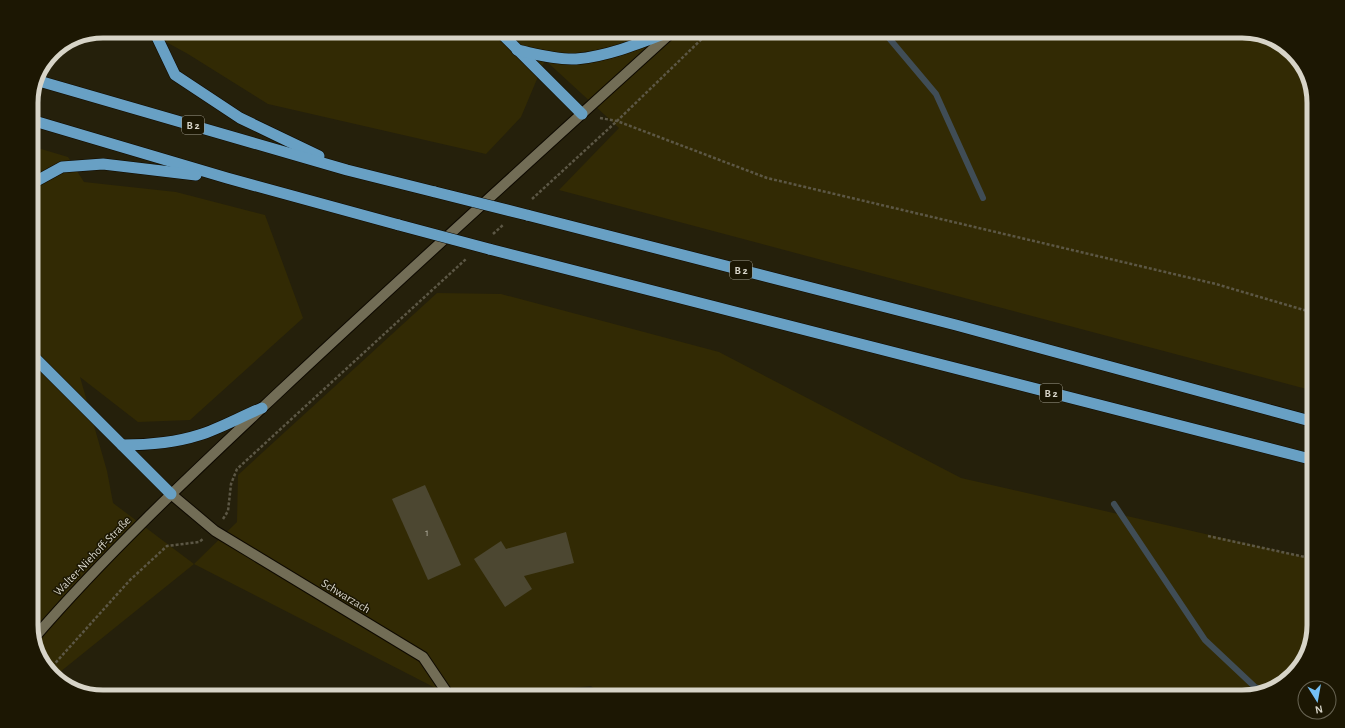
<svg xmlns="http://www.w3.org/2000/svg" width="1345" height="728" viewBox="0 0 1345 728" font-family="'Alegreya Sans',sans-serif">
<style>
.green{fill:#322a04}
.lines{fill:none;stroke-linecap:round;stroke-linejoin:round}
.stream{stroke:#404d56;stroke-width:6}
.building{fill:#4c4731}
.minor-casing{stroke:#0e0900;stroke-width:12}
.secondary-casing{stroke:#0e0900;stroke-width:12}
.trunk-casing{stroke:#0e0900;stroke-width:12}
.path{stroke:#5c5745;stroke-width:2.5;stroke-dasharray:3 2;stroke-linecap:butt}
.minor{stroke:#726d56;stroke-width:10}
.secondary{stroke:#726d56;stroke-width:10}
.trunk{stroke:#68a0c4;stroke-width:11}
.trunk-bridge-casing{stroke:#0e0900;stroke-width:12;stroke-linecap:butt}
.trunk-bridge{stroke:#68a0c4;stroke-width:11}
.labels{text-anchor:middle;stroke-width:3;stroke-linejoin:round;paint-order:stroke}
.number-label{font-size:10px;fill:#b4b1a2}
.shield{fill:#1c1703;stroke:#9f9b8d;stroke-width:1}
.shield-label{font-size:11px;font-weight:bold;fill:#d7d4c8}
.street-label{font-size:12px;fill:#d7d4c8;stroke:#1c1703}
.rim{fill:none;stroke:#d7d4c8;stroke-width:5}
</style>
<rect width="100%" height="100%" fill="#25200b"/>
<!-- green -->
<g class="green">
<polygon points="146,31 1242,31 1274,39 1302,63 1314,99 1314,391 559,190 619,128 545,60 521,117 486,154 268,104 188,54"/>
<polygon points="31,146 68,157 84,182 176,192 265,215 303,318 190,420 138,422 80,377 107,471 113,503 194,564 237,522 238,475 437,293 501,294 719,352 961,478 1314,559 1314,625 1306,657 1282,685 1242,697 603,697 591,686 488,697 453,697 194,564 55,676 43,665 31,630"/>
</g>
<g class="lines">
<!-- stream -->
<g class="stream">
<polyline points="883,31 936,94 983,198"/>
<polyline points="1114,504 1205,640 1255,687 1265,690"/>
</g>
</g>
<!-- building -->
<g class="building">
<polygon points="425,485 461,565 428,580 392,499"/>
<polygon points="566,532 574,563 524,576 532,589 505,607 474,559 501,541 506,549"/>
</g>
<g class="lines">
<!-- minor casing -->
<g class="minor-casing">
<polyline id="minor" points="171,494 215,531 423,657 450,697"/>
</g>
<!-- secondary casing -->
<g class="secondary-casing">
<path id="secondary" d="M34,638c75,-87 160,-166 244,-245 130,-122 263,-242 395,-362"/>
</g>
<!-- trunk casing -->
<g class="trunk-casing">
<g id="trunk">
<polyline points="154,31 175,75 240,118 319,156"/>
<polyline points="499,31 582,114"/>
<path d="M517,50c19,4 39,10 59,9 33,-3 64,-16 95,-28"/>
<polyline points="39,81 347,170 435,192"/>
<polyline points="31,120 227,178 399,225"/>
<polyline points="31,184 62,167 103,164 196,175"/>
<polyline points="527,215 956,325 1314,422"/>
<polyline points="489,249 1314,460"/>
<polyline points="31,354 171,494"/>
<path d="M122,445c25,0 52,-2 77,-10 20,-6 43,-19 63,-27"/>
</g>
</g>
<!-- path -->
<g class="path">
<polyline points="600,118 617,121 767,178 1216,284 1314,313"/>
<polyline points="532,199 617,121 710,31"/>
<polyline points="493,234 503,225"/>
<polyline points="223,519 228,511 231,484 237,469 466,259"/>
<polyline points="1208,536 1314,559"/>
<polyline points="49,670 130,580 167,546 199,542 203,539"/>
</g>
<!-- minor -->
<use href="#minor" class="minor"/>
<!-- secondary -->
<use href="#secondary" class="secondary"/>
<!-- trunk -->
<use href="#trunk" class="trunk"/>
<!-- trunk-bridge casing -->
<g class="trunk-bridge-casing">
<g id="trunk-bridge">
<polyline points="435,192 527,215"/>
<polyline points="399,225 489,249"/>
</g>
</g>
<!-- trunk-bridge -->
<use href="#trunk-bridge" class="trunk-bridge"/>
</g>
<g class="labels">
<!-- number labels -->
<g class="number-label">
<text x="427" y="536">1</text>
</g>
<!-- shield labels -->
<g class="shield">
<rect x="182" y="116" width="22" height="18" rx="3"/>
<rect x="730" y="261" width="22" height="18" rx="3"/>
<rect x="1040" y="384" width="22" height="18" rx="3"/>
</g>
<g class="shield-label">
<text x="193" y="129">B 2</text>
<text x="741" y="274">B 2</text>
<text x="1051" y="397">B 2</text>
</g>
<!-- street labels -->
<g class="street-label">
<text transform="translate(92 556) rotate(-46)" y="4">Walter-Niehoff-Straße</text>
<text transform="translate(346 596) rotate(31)" y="4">Schwarzach</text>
</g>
</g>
<!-- crop -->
<path d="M0 0H1345V728H0ZM103 38H1242A65 65 0 0 1 1307 103V625A65 65 0 0 1 1242 690H103A65 65 0 0 1 38 625V103A65 65 0 0 1 103 38Z" fill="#1c1703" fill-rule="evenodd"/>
<path class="rim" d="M103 38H1242A65 65 0 0 1 1307 103V625A65 65 0 0 1 1242 690H103A65 65 0 0 1 38 625V103A65 65 0 0 1 103 38Z"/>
<!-- north arrow -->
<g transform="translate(1317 700) rotate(169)"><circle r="19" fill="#1c1703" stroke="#676352"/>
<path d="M0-3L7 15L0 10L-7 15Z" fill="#74c0f6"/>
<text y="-6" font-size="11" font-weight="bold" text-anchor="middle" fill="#d7d4c8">N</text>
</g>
</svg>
